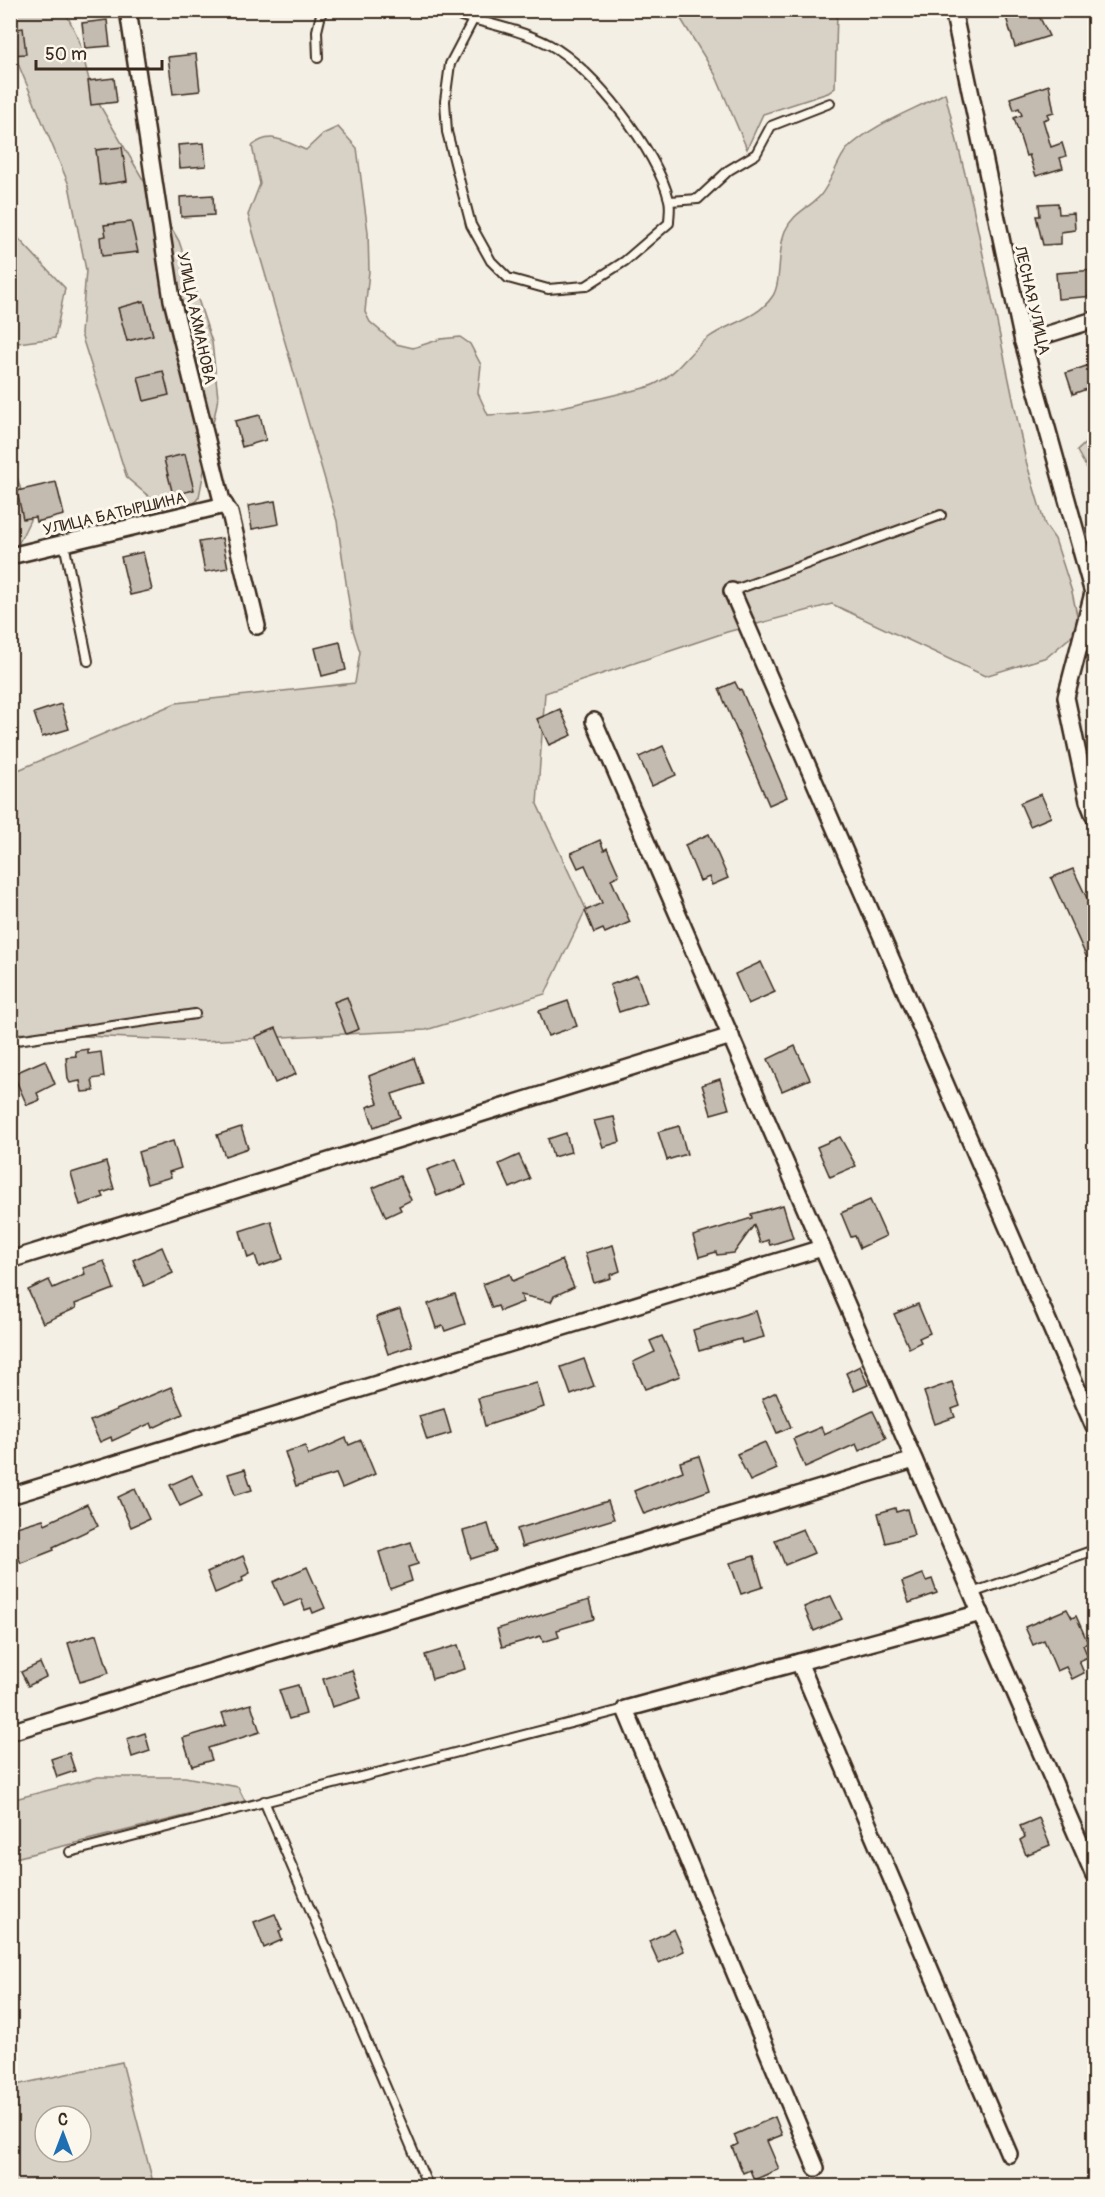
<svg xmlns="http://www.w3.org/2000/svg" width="1105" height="2197" viewBox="0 0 1105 2197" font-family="Pangolin,sans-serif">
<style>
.green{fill:#d8d1c6;stroke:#8a7e72;stroke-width:1.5;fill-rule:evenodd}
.building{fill:#c3bbb0;stroke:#3b2a1e;stroke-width:1.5}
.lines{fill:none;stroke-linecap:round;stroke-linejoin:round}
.service-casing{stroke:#3b2a1e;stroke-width:12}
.minor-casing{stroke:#3b2a1e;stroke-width:20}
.service{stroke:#fbf7ec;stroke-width:8}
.minor{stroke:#fbf7ec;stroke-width:15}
.labels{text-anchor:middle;stroke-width:6;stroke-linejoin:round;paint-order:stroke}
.street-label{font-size:16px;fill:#3b2a1e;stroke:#fbf7ec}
</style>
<rect width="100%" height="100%" fill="#f3efe4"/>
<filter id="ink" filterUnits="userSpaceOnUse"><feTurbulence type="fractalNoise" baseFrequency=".0167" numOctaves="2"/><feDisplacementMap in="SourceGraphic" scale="12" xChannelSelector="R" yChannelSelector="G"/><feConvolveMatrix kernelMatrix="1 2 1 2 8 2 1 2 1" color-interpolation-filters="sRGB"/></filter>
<g filter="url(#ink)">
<!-- green -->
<g class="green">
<polygon points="17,11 65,11 79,40 92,92 179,241 212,342 218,398 199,497 179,522 127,478 81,334 86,270 69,185 11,47"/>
<polygon points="676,11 837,11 835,88 828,93 763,114 747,149 715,74"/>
<path d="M945,93l27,109 54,259 19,64 10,14 17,53 8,37 -33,28 -62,19 -153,-72 -105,28 -182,61 -8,111 49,105 -41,85 -119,36 -223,11 -192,-8v-260l165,-70 179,-20 5,-31 -7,-22 -16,-109 -89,-306 12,-31 -8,-38c19,-16 33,-4 54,4l17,-16 15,-7 19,21 11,84 1,39 -4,41 5,10 26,22 17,4 28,-9 19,-2 10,7 11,21 -3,28 10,22c51,-2 81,-9 130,-21 13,-4 27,-4 39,-11 21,-10 32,-32 51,-45 20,-15 49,-19 64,-41 10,-13 5,-47 13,-66 8,-18 24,-23 35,-35 11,-13 19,-39 27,-47 29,-27 65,-38 98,-56z"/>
<polygon points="19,239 65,288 55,338 11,344 11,241"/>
<polygon points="1094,435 1094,481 1077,451"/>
<polygon points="10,454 30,520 13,555 10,553"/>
<polygon points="98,1777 185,1777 238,1787 245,1801 11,1859 11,1800"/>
<path d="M122,2062l32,124h-143v-100zM45,2116h36v36h-36z"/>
</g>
<!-- building -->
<g class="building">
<polygon points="1029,10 1030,14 1037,12 1049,36 1015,47 1006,17"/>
<polygon points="107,20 110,46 85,48 82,23"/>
<polygon points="23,28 26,54 10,55 10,30"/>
<polygon points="196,54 200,91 173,94 168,57"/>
<polygon points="114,78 117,102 91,105 88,81"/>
<polygon points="1049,85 1054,112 1047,114 1049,118 1043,120 1051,147 1062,143 1066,156 1060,158 1063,168 1036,176 1029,155 1026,156 1014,118 1022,115 1019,108 1014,110 1010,98"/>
<polygon points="204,143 206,166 180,168 178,145"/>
<polygon points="122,147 127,181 100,185 96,150"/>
<polygon points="213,195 214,215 181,217 180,197"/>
<polygon points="1058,203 1059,214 1074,213 1075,230 1061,232 1061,244 1043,245 1036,216 1040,216 1039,204"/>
<polygon points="131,222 138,252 102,256 100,237 106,236 104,225"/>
<polygon points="1095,270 1095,296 1058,299 1056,273"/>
<polygon points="144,301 153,335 127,341 118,308"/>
<polygon points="1095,363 1095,386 1073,394 1066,373"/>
<polygon points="163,371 169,395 144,401 138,377"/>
<polygon points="260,415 266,440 242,447 235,421"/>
<polygon points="185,454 194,490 173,495 164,459"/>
<polygon points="56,482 64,515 36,522 35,517 23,519 17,491"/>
<polygon points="275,501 279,524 252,529 248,506"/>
<polygon points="222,538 228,568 205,572 199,542"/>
<polygon points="143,552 152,590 130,595 121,557"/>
<polygon points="340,642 346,670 322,676 315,648"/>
<polygon points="735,682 739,690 741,689 787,797 769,805 719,689"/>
<polygon points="61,704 69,729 42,737 34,713"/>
<polygon points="560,709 572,735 549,745 537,719"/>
<polygon points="663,746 676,775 652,786 639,757"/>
<polygon points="1041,794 1051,817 1030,826 1020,803"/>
<polygon points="709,834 728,878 712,885 709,877 700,881 685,845"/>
<polygon points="600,840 604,850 607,848 619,875 611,879 630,922 605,933 603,929 594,933 585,911 602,903 585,865 578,868 571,853"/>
<polygon points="1073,869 1095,915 1095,976 1051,878"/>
<polygon points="761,962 775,992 748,1004 735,974"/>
<polygon points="637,975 647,1003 619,1012 610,985"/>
<polygon points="347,997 359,1029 346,1034 334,1002"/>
<polygon points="568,1001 577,1026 548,1036 539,1011"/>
<polygon points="276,1028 296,1074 275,1083 255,1037"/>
<polygon points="795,1046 810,1079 782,1091 768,1059"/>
<polygon points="88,1049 88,1054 101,1052 104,1077 92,1079 94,1091 82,1092 80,1081 70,1083 68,1079 66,1057 76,1056 75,1051"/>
<polygon points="414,1058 423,1084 392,1094 400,1117 374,1127 367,1107 378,1103 369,1076"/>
<polygon points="45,1060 55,1084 37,1093 40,1100 27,1105 13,1074"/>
<polygon points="720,1079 729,1109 711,1114 702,1085"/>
<polygon points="614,1117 620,1142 603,1147 594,1121"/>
<polygon points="679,1126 687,1154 667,1160 658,1132"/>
<polygon points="241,1127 248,1148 225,1156 217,1135"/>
<polygon points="566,1133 571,1152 553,1157 548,1139"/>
<polygon points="840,1137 856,1166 830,1177 817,1147"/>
<polygon points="173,1141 181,1168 169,1172 171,1177 147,1184 138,1152"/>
<polygon points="519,1155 530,1179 510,1188 499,1164"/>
<polygon points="456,1159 466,1185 437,1196 427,1170"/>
<polygon points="106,1162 114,1189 102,1193 104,1197 80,1205 71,1173"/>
<polygon points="400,1176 411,1200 399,1206 401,1210 386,1217 373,1188"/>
<polygon points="870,1200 886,1236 860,1248 855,1236 851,1237 841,1213"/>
<polygon points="783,1205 793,1238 770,1245 768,1240 760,1243 754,1225 734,1253 717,1255 716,1252 699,1257 693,1236 752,1218 751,1214"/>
<polygon points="271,1221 283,1259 259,1267 255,1255 248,1258 240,1231"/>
<polygon points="613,1245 620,1271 610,1275 611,1278 594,1283 585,1253"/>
<polygon points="162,1247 173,1273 144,1286 133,1260"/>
<polygon points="562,1260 574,1287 554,1296 551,1302 521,1295 523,1302 500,1311 498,1306 492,1308 483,1284 510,1274 513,1281"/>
<polygon points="104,1261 114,1289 75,1304 76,1308 43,1323 28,1290 49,1280 53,1288 85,1274 83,1268"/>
<polygon points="455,1294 465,1324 445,1331 443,1326 436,1328 428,1304"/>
<polygon points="918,1304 930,1333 919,1338 921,1342 909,1348 894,1314"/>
<polygon points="400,1309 412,1346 388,1354 376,1317"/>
<polygon points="756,1311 764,1337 742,1343 741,1339 699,1351 693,1330"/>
<polygon points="662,1336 680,1376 645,1389 633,1362 655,1352 650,1341"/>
<polygon points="584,1359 594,1386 571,1395 561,1367"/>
<polygon points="860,1366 868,1385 854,1391 846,1373"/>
<polygon points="952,1382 960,1406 952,1409 955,1417 935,1424 924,1392"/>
<polygon points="537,1383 544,1407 485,1426 478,1398"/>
<polygon points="171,1387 183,1414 153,1428 151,1423 112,1441 111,1437 100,1442 90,1421"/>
<polygon points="776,1392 791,1427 777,1433 762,1399"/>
<polygon points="444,1409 451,1433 427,1440 419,1416"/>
<polygon points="873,1411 886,1438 859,1451 856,1444 805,1467 793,1439 821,1427 824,1434"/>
<polygon points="346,1438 349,1445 361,1440 375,1474 342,1488 336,1474 296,1486 285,1452 305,1446 308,1455"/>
<polygon points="765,1442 777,1469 750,1481 737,1454"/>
<polygon points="699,1456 710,1490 644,1514 634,1491 683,1471 680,1462"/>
<polygon points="245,1469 252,1490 235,1495 228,1474"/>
<polygon points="192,1475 202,1496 180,1506 170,1485"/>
<polygon points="135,1489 149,1519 131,1527 118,1497"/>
<polygon points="608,1501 614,1519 522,1547 517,1529"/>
<polygon points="87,1504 98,1526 53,1547 54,1550 21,1563 10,1539 10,1529 43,1519 45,1524"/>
<polygon points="895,1508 896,1512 907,1509 914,1535 886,1543 878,1513"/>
<polygon points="488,1524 496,1551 471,1559 463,1531"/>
<polygon points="803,1529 814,1553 785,1565 775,1540"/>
<polygon points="411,1542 418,1564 408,1567 412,1581 390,1589 379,1552"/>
<polygon points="243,1556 250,1573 242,1577 243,1581 215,1593 207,1572"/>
<polygon points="754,1556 763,1587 741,1594 730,1563"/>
<polygon points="307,1567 325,1608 313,1613 311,1608 305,1610 301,1599 284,1606 273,1582"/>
<polygon points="923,1574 926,1581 932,1579 937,1593 909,1603 902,1582"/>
<polygon points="831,1596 842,1619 814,1631 804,1607"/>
<polygon points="589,1600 594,1619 557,1630 559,1637 543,1642 541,1636 502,1647 497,1629"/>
<polygon points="1067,1609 1072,1618 1076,1616 1088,1643 1083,1645 1088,1657 1079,1661 1084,1673 1072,1679 1066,1667 1057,1671 1044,1640 1033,1645 1025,1627"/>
<polygon points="97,1634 109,1673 80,1682 68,1643"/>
<polygon points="458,1645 465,1669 432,1679 425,1655"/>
<polygon points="40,1663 46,1677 28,1686 21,1672"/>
<polygon points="352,1670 361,1698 332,1707 323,1679"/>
<polygon points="298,1685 306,1714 289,1719 279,1690"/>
<polygon points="251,1704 260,1732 208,1748 212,1760 192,1766 183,1738 226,1725 222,1713"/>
<polygon points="145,1733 150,1751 132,1757 127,1739"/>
<polygon points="69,1753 75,1771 57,1777 51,1759"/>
<polygon points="1039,1818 1050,1845 1026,1855 1020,1840 1025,1837 1020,1826"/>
<polygon points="275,1914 282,1930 279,1931 282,1940 264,1948 254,1922"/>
<polygon points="674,1929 684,1951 659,1963 649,1941"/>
<polygon points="775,2117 782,2135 767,2141 779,2169 754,2180 750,2170 743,2173 732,2147 738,2144 734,2135"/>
</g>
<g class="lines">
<!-- service casing -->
<g class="service-casing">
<g id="service">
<path d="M440,10c38,12 75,17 110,35 43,23 108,107 119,155 2,7 0,16 0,23l-44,38 -39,25 -38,3 -40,-11 -17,-17 -20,-36 -24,-93 -2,-31 5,-37 23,-44"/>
<polyline points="318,58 317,31 322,10"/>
<polyline points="670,201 698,199 729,170 756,154 771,126 830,103"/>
<polyline points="64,543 88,661"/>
<polyline points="732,591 941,515"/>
<polyline points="10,1041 195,1014"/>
<polyline points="972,1593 1094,1550"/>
<polyline points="264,1801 428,2186"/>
<polyline points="70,1852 625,1709"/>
</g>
</g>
<!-- minor casing -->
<g class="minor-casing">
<g id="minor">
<polyline points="128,10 172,300 222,501 230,513 257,626"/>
<polyline points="953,10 1023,342 1093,593 1066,697 1088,801 1094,816"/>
<polyline points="1023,342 1094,320"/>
<polyline points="10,556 225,505"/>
<polyline points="732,591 1094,1427"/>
<polyline points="594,721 1094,1875"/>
<polyline points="10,1260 731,1036"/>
<polyline points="10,1496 822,1248"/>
<polyline points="799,1662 1009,2154"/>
<polyline points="10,1732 914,1460"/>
<polyline points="816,2168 625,1709 981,1613"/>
</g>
</g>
<!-- service -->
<use href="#service" class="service"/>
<!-- minor -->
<use href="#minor" class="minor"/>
</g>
</g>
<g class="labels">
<!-- street labels -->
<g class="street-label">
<text transform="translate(1033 300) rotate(77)" y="6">ЛЕСНАЯ УЛИЦА</text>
<text transform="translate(197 318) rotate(78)" y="6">УЛИЦА АХМАНОВА</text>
<text transform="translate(114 513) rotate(-13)" y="6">УЛИЦА БАТЫРШИНА</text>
</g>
</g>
<!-- margin -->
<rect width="1105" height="2197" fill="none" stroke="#fbf7ec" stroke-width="36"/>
<rect x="18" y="18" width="1069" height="2161" fill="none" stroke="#3b2a1e" stroke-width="2" filter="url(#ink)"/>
<!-- north arrow -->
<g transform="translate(63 2134)"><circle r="28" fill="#fbf7ec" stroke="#aea59a" stroke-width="1.5"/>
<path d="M0-4.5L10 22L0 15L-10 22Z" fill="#1f6fb2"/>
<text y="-9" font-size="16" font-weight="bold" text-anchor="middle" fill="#3b2a1e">С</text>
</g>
<!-- scale -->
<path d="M36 60v9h126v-9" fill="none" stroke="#3b2a1e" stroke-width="3"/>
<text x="45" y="60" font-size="18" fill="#3b2a1e" stroke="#fbf7ec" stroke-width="4.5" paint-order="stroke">50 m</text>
</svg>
